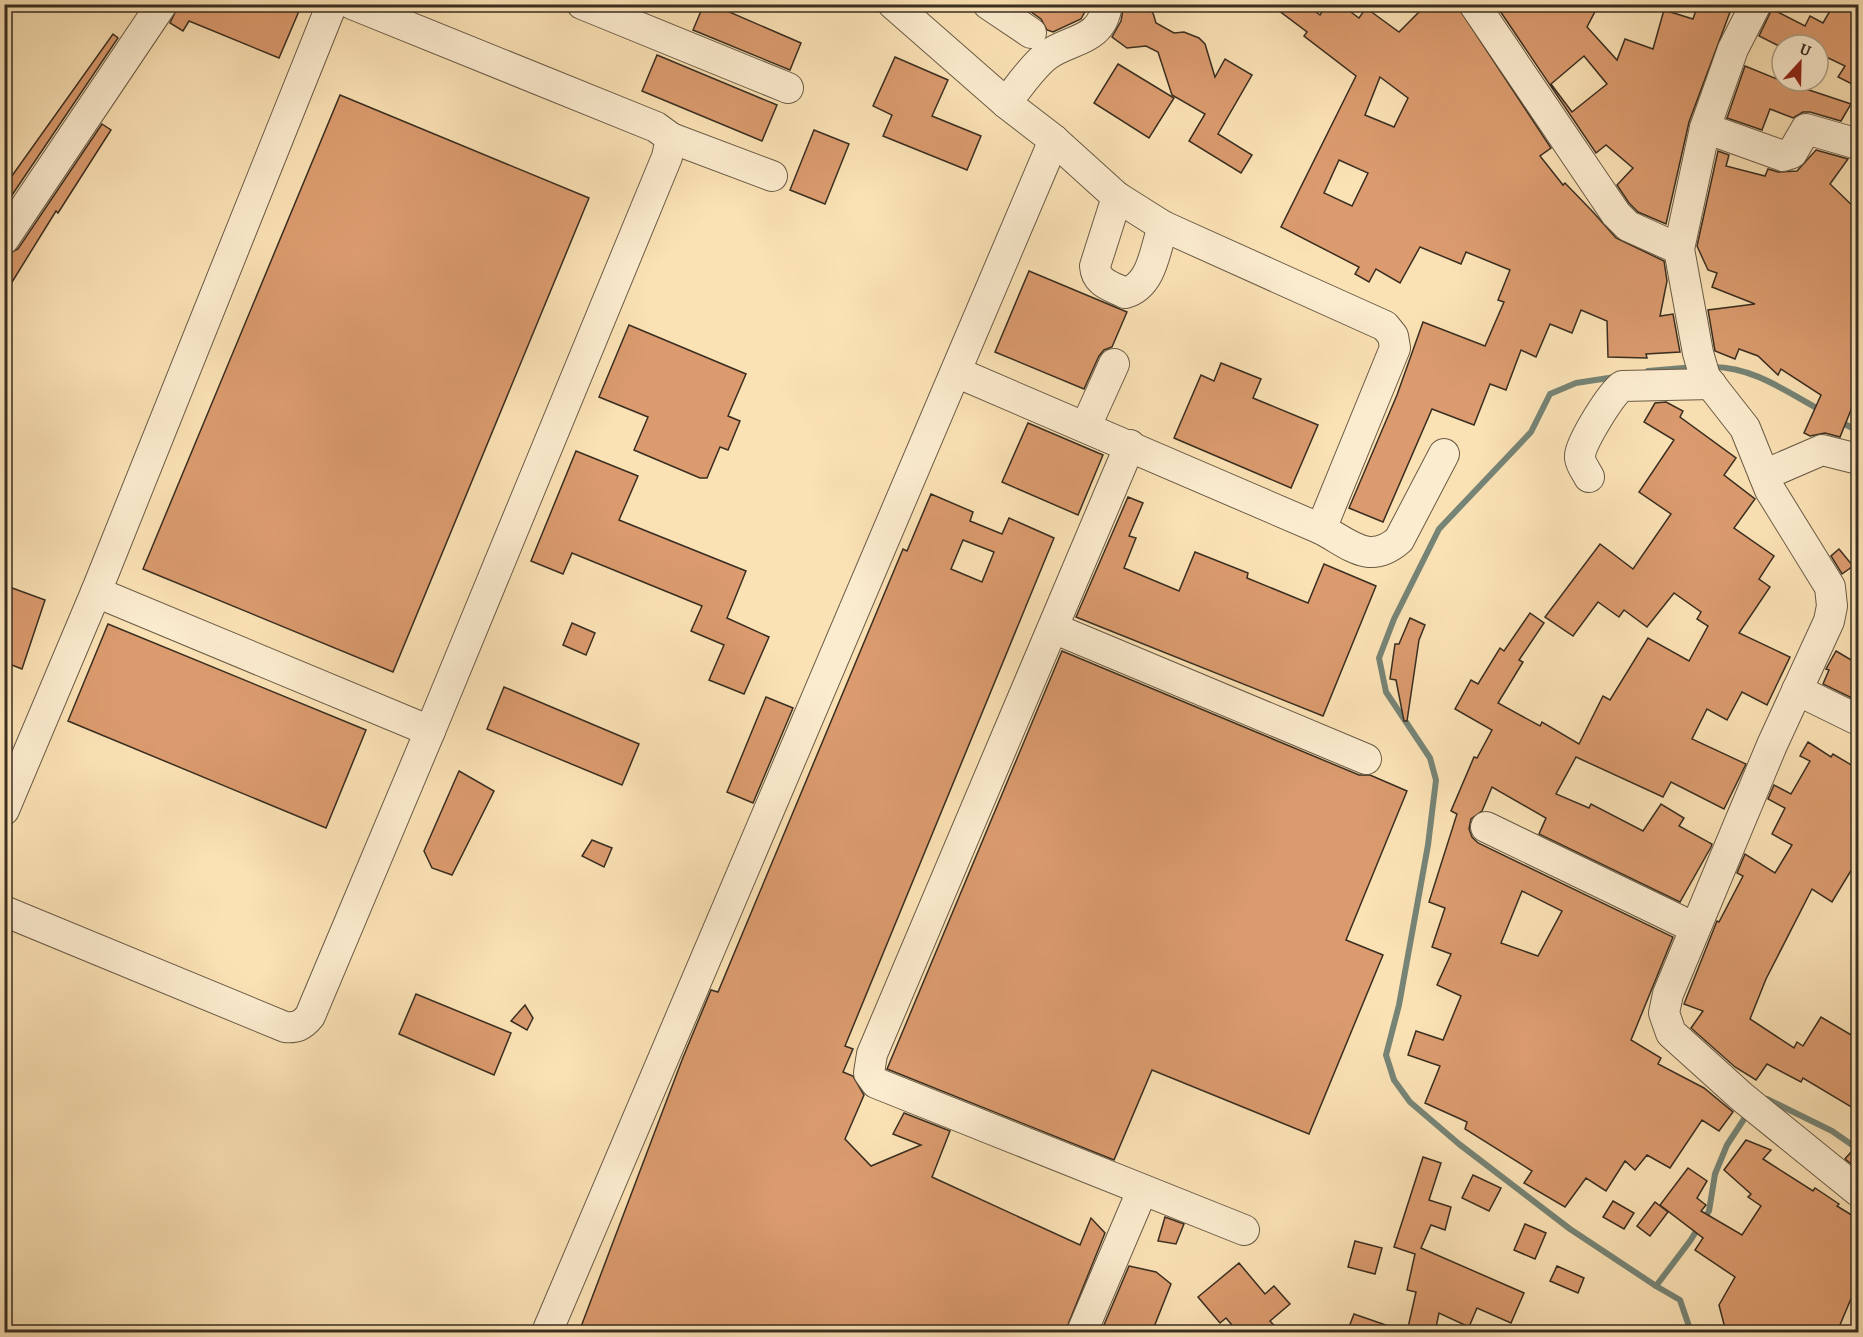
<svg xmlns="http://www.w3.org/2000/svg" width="1863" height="1337" viewBox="0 0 1863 1337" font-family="Alegreya,serif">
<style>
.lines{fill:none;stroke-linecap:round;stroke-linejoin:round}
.stream{stroke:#768476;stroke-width:6}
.building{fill:#db9b6e;stroke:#392e21;stroke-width:1.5;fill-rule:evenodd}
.minor-casing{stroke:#6a5b46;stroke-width:32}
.minor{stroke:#fceccf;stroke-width:30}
</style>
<rect width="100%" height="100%" fill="#fbe2b5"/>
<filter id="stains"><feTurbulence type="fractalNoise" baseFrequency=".00333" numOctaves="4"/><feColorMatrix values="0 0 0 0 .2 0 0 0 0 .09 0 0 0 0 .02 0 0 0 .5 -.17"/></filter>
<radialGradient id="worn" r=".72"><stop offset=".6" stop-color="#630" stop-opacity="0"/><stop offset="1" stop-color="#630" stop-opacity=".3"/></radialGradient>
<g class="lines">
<!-- stream -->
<g class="stream">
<path d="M1711,367c41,-1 76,25 111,44"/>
<polyline points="1648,371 1695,367"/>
<polyline points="1615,377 1576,383 1550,394 1531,432 1439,529 1394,619 1379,658 1386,692 1430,758 1436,780 1428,845 1399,1005 1386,1055 1394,1080 1410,1102 1459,1144 1570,1229 1656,1286 1690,1241 1709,1211 1715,1174 1727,1145 1748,1113"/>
<polyline points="1839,421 1858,431"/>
<polyline points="1767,1099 1832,1131 1858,1149"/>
<polyline points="1656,1286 1680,1300 1691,1332"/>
</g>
</g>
<!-- building -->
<g class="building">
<polygon points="179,4 302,4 279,58 189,21 183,31 170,23"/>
<polygon points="704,4 711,4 801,43 790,70 693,30"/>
<polygon points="1020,4 1089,4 1081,19 1053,32 1047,30 1041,19"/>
<polygon points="1124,4 1143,4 1153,13 1156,23 1174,33 1184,32 1199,38 1205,44 1215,77 1225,59 1252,75 1218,134 1252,155 1241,173 1189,141 1205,114 1172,95 1158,52 1146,46 1127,48 1112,37 1121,21"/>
<path d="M1270,4h35l15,11 7,-11h13l19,14 7,-10 33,24 28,-28h29l95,144 -11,8 23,29 2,-2 28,29 23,26 48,23 3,20 -7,35 13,-2 7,38 -34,2 1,4 -39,-1 -1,-36 -26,-11 -9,23 -22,-9 -14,33 -15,-7 -15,40 -16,-6 -16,41 -42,-16 -49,113 -34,-14 48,-113 26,-73 62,24 19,-44 -6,-2 12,-30 -44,-18 -5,12 -41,-17 -20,36 -24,-14 -7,13 -14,-8 4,-7 -78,-40 75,-151 -52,-40 3,-4zM1380,77l28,21 -14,29 -29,-12zM1339,160l29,13 -16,33 -28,-13z"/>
<path d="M1502,4h97l-12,23 30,33 8,-21 28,10 11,-39 29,9 5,-15h35l-44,118 -23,102 -28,-12 -9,-9 -12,-18 16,-17 -27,-23 -10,8 -98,-145zM1584,56l23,28 -35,28 -21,-28z"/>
<polygon points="1834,4 1858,4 1858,87 1838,77 1845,66 1818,53 1818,45 1777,45 1759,36 1772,9 1805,26 1810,16 1823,23"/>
<polygon points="113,34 118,38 4,207 4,187"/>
<polygon points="657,55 777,105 762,141 642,91"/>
<polygon points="895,57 948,80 932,116 981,136 967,170 883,136 892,115 873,106"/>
<polygon points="1118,64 1174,98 1149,138 1094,103"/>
<polygon points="1745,66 1782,81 1851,104 1841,121 1810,112 1803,112 1793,118 1770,109 1762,130 1727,118"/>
<polygon points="340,95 589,198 393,672 143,569"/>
<polygon points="102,124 111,130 58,213 56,211 4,295 4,256 18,249"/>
<polygon points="814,130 849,144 825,204 790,190"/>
<polygon points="1816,150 1848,159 1830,184 1858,211 1858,415 1851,410 1840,437 1825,433 1810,436 1804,433 1821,395 1781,369 1778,375 1758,356 1739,349 1735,359 1715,351 1708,310 1755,304 1712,287 1717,273 1708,270 1697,246 1718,151 1729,155 1726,166 1765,176 1768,169 1778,172 1797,171"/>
<polygon points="1029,271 1127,312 1112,347 1104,350 1099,356 1084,389 995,352"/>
<polygon points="629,325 746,374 728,416 740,421 728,450 720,447 707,478 700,478 634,450 648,417 599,397"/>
<polygon points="1221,363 1261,379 1253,398 1318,425 1291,488 1174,438 1201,375 1214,381"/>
<path d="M1666,402l17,9 -3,6 56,41 -12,17 31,24 -21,29 40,28 -15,23 11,8 -31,46 51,24 -23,48 -25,-13 -15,28 -20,-11 -15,30 54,25 -22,45 -53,-27 -8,15 -87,-40 -20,37 33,14 2,-4 52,27 18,-27 23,14 -5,8 33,18 -1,3 -31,55 -141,-68 7,-16 -54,-31 -10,24 -11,8 -2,10 3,8 6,6 195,94 -42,103 30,18 -3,6 46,24 29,24 -14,19 -17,-11 -32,48 -23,-13 -12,15 -10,-9 -19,30 -20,-13 -21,29 -41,-24 8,-12 -67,-42 2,-7 -42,-19 15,-37 -32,-11 8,-24 27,9 18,-44 -24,-11 14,-31 -19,-7 13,-39 -16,-6 28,-88 -6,-3 23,-54 3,1 15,-28 -37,-21 16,-29 7,4 22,-36 4,3 26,-38 14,10 -25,37 4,2 -25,41 42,23 2,-4 37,22 24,-48 7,4 38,-62 41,23 19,-35 -11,-7 4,-7 -27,-19 -27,34 -23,-17 -5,7 -21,-15 -25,34 -28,-19 55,-73 33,25 38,-55 -32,-22 35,-52 -30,-18 11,-19zM1522,891l40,20 -24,45 -37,-13z"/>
<polygon points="1028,423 1103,455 1078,515 1002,482"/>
<polygon points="576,451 638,476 619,520 746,571 727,618 769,637 744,694 709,680 724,645 691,631 702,606 572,553 563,574 531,561"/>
<path d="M931,494l42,18 -3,9 32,13 7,-16 45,20 -209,508 8,3 -10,23 10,4 11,19 -19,44 26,27 50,-21 -28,-11 11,-21 46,18 -18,46 148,68 11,-27 14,15 -40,99h-486l103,-272 29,-70 7,2 185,-443 4,2zM963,540l31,12 -12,30 -31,-13z"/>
<polygon points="1128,497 1143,503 1129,536 1136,538 1124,568 1179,591 1195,552 1248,573 1247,578 1308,603 1324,564 1376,586 1323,716 1076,617"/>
<polygon points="1839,549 1853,566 1842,574 1831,556"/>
<polygon points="4,585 45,600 22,669 4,662"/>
<polygon points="1410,618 1425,625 1419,640 1407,721 1404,721 1396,680 1390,679 1395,644 1399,644"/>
<polygon points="572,623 595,633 586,655 563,645"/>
<polygon points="108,624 366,730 326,828 68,721"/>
<polygon points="1062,651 1359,775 1370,775 1407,791 1346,940 1383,955 1309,1134 1152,1070 1114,1160 887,1069"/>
<polygon points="1836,651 1858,664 1858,701 1823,684 1829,670 1826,669"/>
<polygon points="504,687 639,744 622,785 487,729"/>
<polygon points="766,697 793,708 753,803 727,792"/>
<polygon points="1808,742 1831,757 1833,754 1858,769 1858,859 1832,902 1812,889 1766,979 1750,1019 1794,1048 1797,1042 1803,1046 1821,1017 1858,1039 1858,1111 1803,1078 1801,1082 1767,1064 1756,1080 1735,1067 1691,1028 1703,1011 1684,1004 1717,921 1719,922 1743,876 1737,873 1745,854 1775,873 1792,845 1772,834 1785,808 1768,799 1774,785 1791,794 1810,761 1800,756"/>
<polygon points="459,771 494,791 452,875 432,868 424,851"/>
<polygon points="592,840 612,848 604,867 582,856"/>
<polygon points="416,994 511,1033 494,1075 399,1034"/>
<polygon points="525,1005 533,1018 527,1030 511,1021"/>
<polygon points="1746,1140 1771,1150 1763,1159 1813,1191 1815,1188 1839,1204 1837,1206 1858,1219 1858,1282 1837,1332 1726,1332 1719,1305 1735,1277 1695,1250 1703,1238 1660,1205 1688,1168 1707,1181 1697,1198 1706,1205 1701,1211 1742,1235 1761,1206 1748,1197 1751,1194 1724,1170"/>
<polygon points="1858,1144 1858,1169 1845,1159"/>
<polygon points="1423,1157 1441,1163 1429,1200 1451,1207 1445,1230 1431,1225 1421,1248 1524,1293 1511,1323 1477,1308 1469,1327 1439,1313 1435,1332 1407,1332 1416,1292 1407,1290 1415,1254 1394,1247"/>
<polygon points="1473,1175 1501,1188 1489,1211 1462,1198"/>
<polygon points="1613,1201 1634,1213 1624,1229 1603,1217"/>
<polygon points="1655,1202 1668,1212 1650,1236 1637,1226"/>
<polygon points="1165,1217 1184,1224 1176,1244 1158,1241"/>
<polygon points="1525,1224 1546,1233 1535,1259 1514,1250"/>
<polygon points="1355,1241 1382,1248 1375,1274 1348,1267"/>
<polygon points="1239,1263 1265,1294 1274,1286 1290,1304 1270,1321 1280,1332 1238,1332 1226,1318 1220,1323 1198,1297"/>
<polygon points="1129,1266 1156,1272 1171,1284 1152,1332 1101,1332"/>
<polygon points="1557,1266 1584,1278 1578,1293 1550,1281"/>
<polygon points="1354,1314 1400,1330 1399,1332 1347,1332"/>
</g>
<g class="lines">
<!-- minor casing -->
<g class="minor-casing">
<g id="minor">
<polyline points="582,4 788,88"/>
<polyline points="893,4 1006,103 1054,140 1117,197 1163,226 1385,326 1393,336 1395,348 1321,529 956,372"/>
<polyline points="988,4 1031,33"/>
<polyline points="1474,4 1616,214 1628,226 1679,249"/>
<polyline points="1756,4 1733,49 1705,128 1679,249 1698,353 1705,377 1745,428 1770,490 1830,587 1832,606 1829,621 1772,745 1668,994 1664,1013 1671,1033 1742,1097 1858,1191"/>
<path d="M1006,103c12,-15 25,-35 40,-47 23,-18 56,-13 61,-52"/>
<polyline points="1705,128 1783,156 1792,153 1806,129 1858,144"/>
<polyline points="671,138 772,176"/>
<path d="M1117,197l-22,69c1,17 16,20 30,27 27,-7 30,-43 38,-67"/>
<polyline points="4,239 162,4"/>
<polyline points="1086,426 1114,364"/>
<polyline points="1130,445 872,1054 869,1073 876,1083 1244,1230"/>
<polyline points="1764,475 1822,450 1858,459"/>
<path d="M1589,477c-3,-6 -10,-15 -9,-22 2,-14 30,-60 42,-69l89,-2"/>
<path d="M1321,529c29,15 48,37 78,11l45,-86"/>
<polyline points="96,592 430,731 667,157 671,138 656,127 352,4"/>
<polyline points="1053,628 1366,759"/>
<polyline points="1797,690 1858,720"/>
<polyline points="4,810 96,592 332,4"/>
<polyline points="1486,827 1695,928"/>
<path d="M4,911l281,116c11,1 17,-1 25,-11l120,-285"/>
<polyline points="547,1332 1054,140"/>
<polyline points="1082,1332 1142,1191"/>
</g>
</g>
<!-- minor -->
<use href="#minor" class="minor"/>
</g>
<!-- margin -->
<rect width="1863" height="1337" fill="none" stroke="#fbe2b5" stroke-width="24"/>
<rect x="6" y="6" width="1851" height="1325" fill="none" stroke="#392e21" stroke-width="3"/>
<rect x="12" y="12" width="1839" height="1313" fill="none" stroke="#392e21" stroke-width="1.5"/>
<!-- north arrow -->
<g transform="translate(1800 63) rotate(22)"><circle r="28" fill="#fceccf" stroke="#aea089" stroke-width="1.5"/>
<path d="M0-4.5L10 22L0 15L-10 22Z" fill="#8f2418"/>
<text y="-9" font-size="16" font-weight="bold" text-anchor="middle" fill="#392e21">U</text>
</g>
<rect width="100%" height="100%" filter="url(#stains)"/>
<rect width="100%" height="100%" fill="url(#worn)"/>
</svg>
